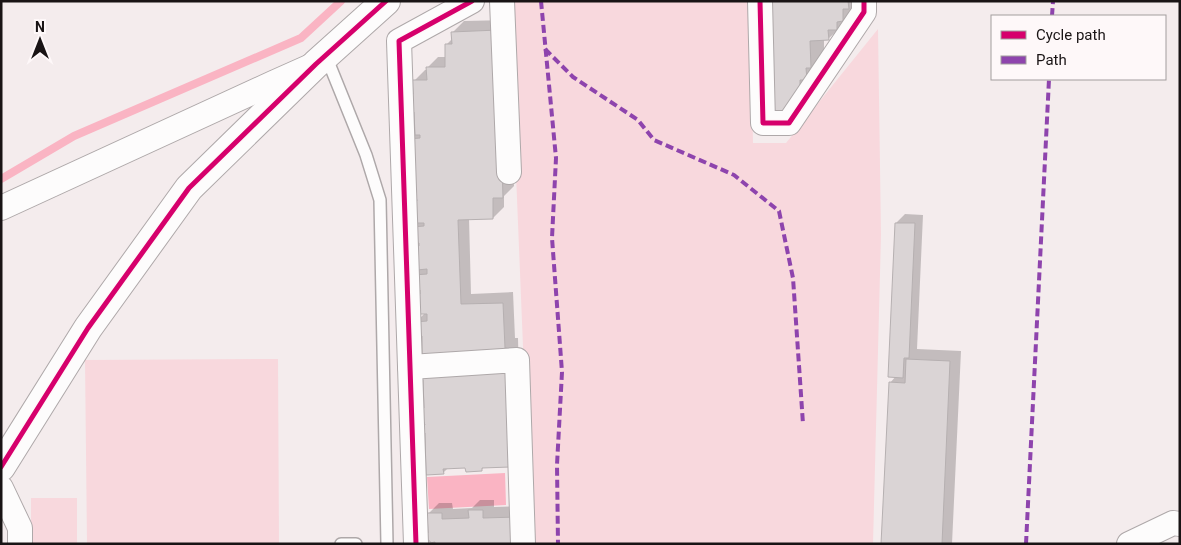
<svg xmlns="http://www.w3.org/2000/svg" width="1181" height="545" viewBox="0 0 1181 545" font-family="Roboto,sans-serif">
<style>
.green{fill:#f8d8dd}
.water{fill:#fab4c3}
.shadow{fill:#0003}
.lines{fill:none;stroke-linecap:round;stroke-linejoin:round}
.stream{stroke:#fab4c3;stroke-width:8}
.building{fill:#dad4d5;stroke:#b6b0b1}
.service-casing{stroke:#aea8a9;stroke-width:14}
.minor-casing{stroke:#aea8a9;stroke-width:26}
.tertiary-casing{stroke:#aea8a9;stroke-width:30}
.service{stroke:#fdfcfc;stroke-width:11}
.minor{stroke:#fdfcfc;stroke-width:24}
.tertiary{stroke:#fdfcfc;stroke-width:28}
.quiet{stroke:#8e44ad;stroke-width:4;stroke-dasharray:8 4;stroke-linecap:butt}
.cycleway-casing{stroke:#fef8f9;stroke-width:8}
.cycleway{stroke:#d6006c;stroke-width:5}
</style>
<rect width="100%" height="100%" fill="#f4eced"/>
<!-- green -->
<g class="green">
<polygon points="509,1 750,1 753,143 786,143 878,29 881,235 873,544 531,544"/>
<polygon points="278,359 279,544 87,544 85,360"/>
<rect x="31" y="498" width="46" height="46"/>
</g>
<!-- water -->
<polygon class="water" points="505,473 506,505 429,509 427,477"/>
<!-- shadow -->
<g class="shadow">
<polygon points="770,1 856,1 856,7 842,26 828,39 824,39 824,53 791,111"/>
<polygon points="508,20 514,186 504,196 504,207 493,218 469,218 471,294 513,292 515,338 518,338 519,380 485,466 481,470 466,467 449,467 443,473 426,432 420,432 420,409 425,404 423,335 416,322 425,313 415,294 421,288 414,275 421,268 418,268 412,202 419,195 409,139 416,133 415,110 408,95 414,89 414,81 425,70 427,70 427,68 438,57 446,57 446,45 453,38 453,32 464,21"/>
<polygon points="905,214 923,215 917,349 961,351 952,544 882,544 890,383 896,376 896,223"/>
<polygon points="480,500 494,500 494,507 527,506 524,544 428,544 432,540 426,533 429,530 428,514 439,503 452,503 453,509 472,508"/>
</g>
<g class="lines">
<!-- stream -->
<polyline class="stream" points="1,179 74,136 301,38 341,1"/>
</g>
<!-- building -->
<g class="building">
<polygon points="769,1 848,1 849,9 843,9 843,21 837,22 837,30 828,30 829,40 810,41 811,68 806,68 807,80 800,80 800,98 791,98 791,112 773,113"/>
<polygon points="498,30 503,198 493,198 493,219 458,220 461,304 503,303 505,348 507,348 510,467 482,468 482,471 466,472 465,468 443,469 444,474 426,475 425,433 419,434 418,426 425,425 424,422 419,422 419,409 424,408 423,380 417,380 422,365 422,336 415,337 414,322 427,321 427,314 418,314 414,294 420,294 420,290 413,290 413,275 427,274 427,269 417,270 412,246 419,246 419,243 412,243 411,227 424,226 424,223 417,223 410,201 417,201 416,196 410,196 408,139 420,138 420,135 415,135 414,112 407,112 407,94 413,94 412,80 427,80 426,67 445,67 445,44 452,44 451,32"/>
<polygon points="895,223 915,223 909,358 904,358 903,378 888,377"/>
<polygon points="906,359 950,361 942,544 881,544 889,382 905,383"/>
<polygon points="468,510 483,510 483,518 517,517 513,544 435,544 435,542 430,543 430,541 425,541 425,533 428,533 427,513 442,513 442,519 469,518"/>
</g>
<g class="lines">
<!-- service casing -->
<g class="service-casing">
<g id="service">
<polyline points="326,56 366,155 380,200 387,544"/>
<polyline points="341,544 356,544"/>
</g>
</g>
<!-- minor casing -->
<g class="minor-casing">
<g id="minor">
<polyline points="502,1 509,172"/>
<polyline points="760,1 763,123 789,123 864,12 864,1"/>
<polyline points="1,208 273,83 311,66"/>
<polyline points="410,367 517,360 523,544"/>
<polyline points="1,488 20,528 20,544"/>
<polyline points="416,544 399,41 472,1"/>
<polyline points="1129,544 1173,523 1180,524"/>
</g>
</g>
<!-- tertiary casing -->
<g class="tertiary-casing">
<polyline id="tertiary" points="1,467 88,328 189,188 316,64 386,1"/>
</g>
<!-- service -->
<use href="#service" class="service"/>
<!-- minor -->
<use href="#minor" class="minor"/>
<!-- tertiary -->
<use href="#tertiary" class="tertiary"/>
<!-- quiet -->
<g class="quiet">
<polyline points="541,1 556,158 552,238 562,372 557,465 558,544"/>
<polyline points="1052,16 1053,1"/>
<polyline points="545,49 573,77 638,120 654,140 734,175 779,211 793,278 803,424"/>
<polyline points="1026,544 1049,79"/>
</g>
<!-- cycleway casing -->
<g class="cycleway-casing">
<g id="cycleway">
<polyline points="760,1 763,123 789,123 864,12 864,1"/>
<polyline points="1,467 88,328 189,188 316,64 386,1"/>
<polyline points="416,544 399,41 472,1"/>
</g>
</g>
<!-- cycleway -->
<use href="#cycleway" class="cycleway"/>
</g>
<!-- border -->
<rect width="1181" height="545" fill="none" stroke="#191415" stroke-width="5"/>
<!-- legend -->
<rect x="991" y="15" width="175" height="65" fill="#fef8f9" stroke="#a29d9e"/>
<rect x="1001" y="31" width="25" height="8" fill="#d6006c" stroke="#a29d9e"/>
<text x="1036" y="40" font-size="15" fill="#191415">Cycle path</text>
<rect x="1001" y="56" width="25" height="8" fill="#8e44ad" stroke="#a29d9e"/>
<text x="1036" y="65" font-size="15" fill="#191415">Path</text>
<!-- north arrow -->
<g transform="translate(40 40)" stroke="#fef8f9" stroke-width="4" paint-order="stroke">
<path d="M0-4L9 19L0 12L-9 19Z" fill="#191415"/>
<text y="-8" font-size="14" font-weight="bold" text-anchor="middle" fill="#191415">N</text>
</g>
</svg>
